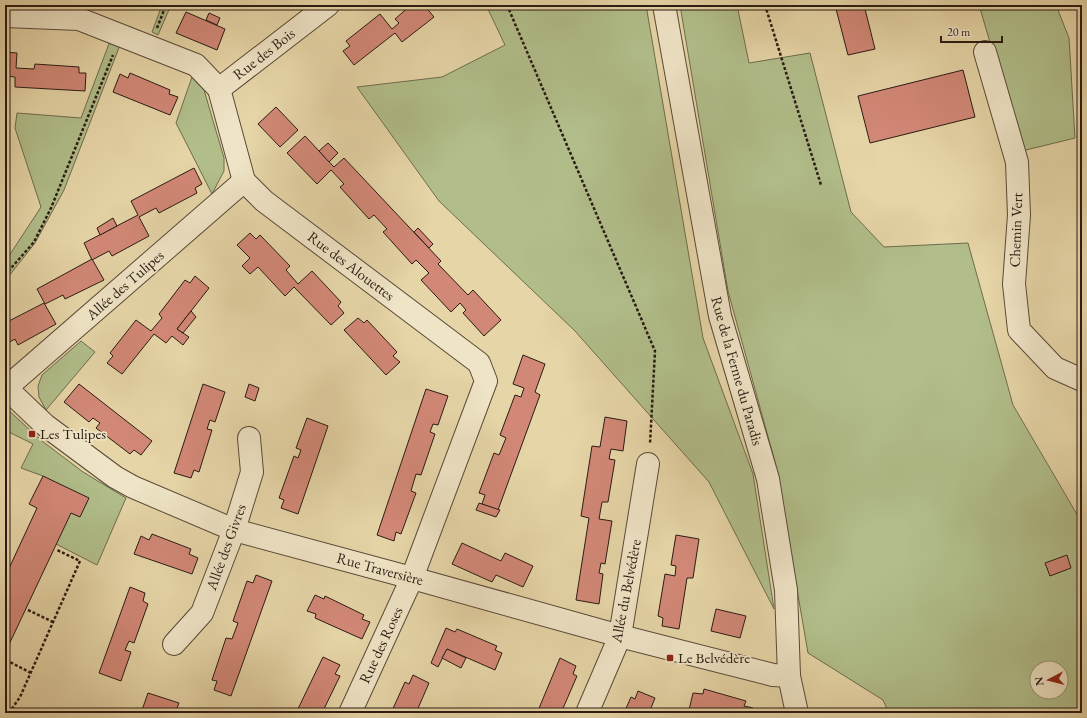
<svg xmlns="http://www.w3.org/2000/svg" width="1087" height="718" viewBox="0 0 1087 718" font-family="'EB Garamond',serif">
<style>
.green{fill:#b1be8a;stroke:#6e6c4e;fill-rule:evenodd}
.building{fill:#d28877;stroke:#2a1b13}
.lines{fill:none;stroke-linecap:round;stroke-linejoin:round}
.minor-casing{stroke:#594a38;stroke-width:24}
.path{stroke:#2a1b13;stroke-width:2.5;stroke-dasharray:3 2;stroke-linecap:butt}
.minor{stroke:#efe4c6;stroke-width:22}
.poi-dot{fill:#8f2418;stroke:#efe4c6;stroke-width:1.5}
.labels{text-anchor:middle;stroke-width:3.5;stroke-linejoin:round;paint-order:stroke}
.street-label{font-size:15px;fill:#2a1b13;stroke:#efe4c6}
.poi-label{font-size:15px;fill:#2a1b13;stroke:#efe4c6;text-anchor:start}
</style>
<rect width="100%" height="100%" fill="#e6d5a7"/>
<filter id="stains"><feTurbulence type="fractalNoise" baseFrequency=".005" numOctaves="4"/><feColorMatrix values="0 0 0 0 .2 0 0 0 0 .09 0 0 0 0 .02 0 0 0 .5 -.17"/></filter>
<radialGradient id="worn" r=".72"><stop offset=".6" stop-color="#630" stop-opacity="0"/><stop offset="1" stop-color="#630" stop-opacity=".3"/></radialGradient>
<!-- green -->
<g class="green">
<polygon points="162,5 171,5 158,35 152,32"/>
<polygon points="486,5 646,5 703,338 753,474 774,609 709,482 575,331 439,201 357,87 442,77 505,45"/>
<path d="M680,5h57l12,58 61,-10 41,159 33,35 84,-4 45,162 69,118v190h-193l-6,-13 -75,-47 -33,-191 -47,-171zM1037,668h24v24h-24z"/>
<polygon points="979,5 1056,5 1069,38 1075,138 1022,151"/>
<polygon points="110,41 120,45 64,190 35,243 9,276 5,278 5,262 41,207 15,128 17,113 81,118"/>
<polygon points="192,77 204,90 224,158 224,171 212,194 176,123"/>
<polygon points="81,341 95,352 46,410 39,397 38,386 42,375"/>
<polygon points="6,408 42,441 83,472 126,498 97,565 56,544 43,476 21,468 33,444 5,430 5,409"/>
</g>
<!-- building -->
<g class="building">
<polygon points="411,5 424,5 434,17 402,42 395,33 354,65 343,51 350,46 346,41 380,14 392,29 399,23 395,19"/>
<polygon points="835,5 864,5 875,49 848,55"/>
<polygon points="186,12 225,29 217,50 176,33"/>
<polygon points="209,13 220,18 217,25 206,20"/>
<polygon points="5,52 17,53 16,68 34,69 35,64 79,67 79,73 86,73 85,91 15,87 15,77 5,76"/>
<polygon points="963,70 975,117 870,143 858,96"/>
<polygon points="130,73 170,90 169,94 178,97 170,115 113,92 120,74 128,78"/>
<polygon points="276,107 298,130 280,147 258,124"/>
<polygon points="305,136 334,167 344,158 441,261 438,264 468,295 473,290 501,320 484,336 463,313 466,310 460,303 451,312 421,280 429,273 416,260 412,264 383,232 387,229 374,215 369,219 340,187 344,184 331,170 317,184 287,153"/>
<polygon points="328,143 338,153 329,162 319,151"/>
<polygon points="194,168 202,184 195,188 197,193 159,213 156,208 139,217 149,236 112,256 109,251 92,260 84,243 138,215 131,201"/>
<polygon points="113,218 117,226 100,235 97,228"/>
<polygon points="418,228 433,244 429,248 414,232"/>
<polygon points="250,233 256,239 260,235 290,266 286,270 298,284 312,271 341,302 338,306 344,313 331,325 294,287 285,296 258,267 250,274 242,266 250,258 237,245"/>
<polygon points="92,259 104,280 65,299 63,295 45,304 37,289"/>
<polygon points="195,276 209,288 177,329 189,337 183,345 172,336 166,343 154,334 122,374 107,363 113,356 110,353 136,320 151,331 162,318 159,314 185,280 190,283"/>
<polygon points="44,303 56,324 18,345 15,339 6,344 5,341 5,323"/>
<polygon points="191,311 196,317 183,333 177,329"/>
<polygon points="358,318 364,323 367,320 397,352 393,356 400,362 386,375 344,330"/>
<polygon points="523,355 545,364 535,392 540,395 498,510 482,504 485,495 479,493 494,453 499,455 506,438 500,435 515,395 521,397 524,388 513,384"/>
<polygon points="79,384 152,441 141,455 134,450 130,454 96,428 100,423 93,418 89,422 64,402"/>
<polygon points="203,384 225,392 215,422 210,420 207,429 212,430 199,472 194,470 191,478 174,473"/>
<polygon points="249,384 259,388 255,401 245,397"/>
<polygon points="426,389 448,396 438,425 433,424 430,432 435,434 421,475 416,474 411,491 416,493 401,534 396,532 394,541 377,535"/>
<polygon points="605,417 627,421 623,451 611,449 609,459 615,460 608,502 602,502 599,519 612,521 605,564 601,563 599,573 603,574 599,604 576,600 589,518 581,516 592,446 600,447"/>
<polygon points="307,418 328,426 298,514 281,508 284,500 279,498 294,456 298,458 301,450 296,448"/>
<polygon points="43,476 89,498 80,517 71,513 5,653 5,577 37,508 29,504"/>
<polygon points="479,503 500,510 496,517 476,510"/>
<polygon points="152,534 191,549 189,554 198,558 192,574 134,554 141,536 149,540"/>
<polygon points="676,535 699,539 693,578 687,578 679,629 662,626 663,618 658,616 665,574 675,576 676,566 671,565"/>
<polygon points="462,543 501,561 505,553 533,566 523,587 496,575 492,582 452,564"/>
<polygon points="1067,555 1071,568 1050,576 1045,563"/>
<polygon points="256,575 272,581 231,696 214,690 217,681 212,680 226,638 232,639 238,623 233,621 247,581 253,583"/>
<polygon points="130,587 145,593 143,601 148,604 134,643 129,641 125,650 131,652 121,681 99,673"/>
<polygon points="315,595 324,599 325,596 364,615 362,619 370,622 362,639 315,618 316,614 307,611"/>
<polygon points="716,609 746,616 740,638 711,631"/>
<polygon points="446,628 455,632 457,629 497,646 495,650 502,653 495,670 447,649 438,667 431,663"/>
<polygon points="447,649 466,658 461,668 442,658"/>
<polygon points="323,657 340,665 335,674 340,676 322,713 317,711 317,713 296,713"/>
<polygon points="560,658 576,666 573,674 577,676 561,713 537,713"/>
<polygon points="413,675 429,683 416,713 391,713 405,682 409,684"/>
<polygon points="704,689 746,701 744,706 753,708 752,713 701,713 689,710 693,693 703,694"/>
<polygon points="638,691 655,698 649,713 624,713 631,697 635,699"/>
<polygon points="148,693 179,703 175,713 141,713"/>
</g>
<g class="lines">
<!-- minor casing -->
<g class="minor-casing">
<g id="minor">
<polyline points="664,5 720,316 768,479 786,590 789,676 797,713"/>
<polyline points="5,16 79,19 196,65 219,89 244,181 264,201 479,363 486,381 412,578 350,713"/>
<polyline points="985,52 1017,162 1019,215 1014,284 1019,330 1055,368 1082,380"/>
<polyline points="219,89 328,5"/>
<polyline points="5,387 45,425 115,477 133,487 234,530 412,578 620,636 773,675 789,676"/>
<polyline points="6,388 244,181"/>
<polyline points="174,644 202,613 234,530 252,472 249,438"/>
<polyline points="587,713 620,636 648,464"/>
</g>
</g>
<!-- path -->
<g class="path">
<polyline points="507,5 655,351 650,444"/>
<polyline points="765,5 821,185"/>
<polyline points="157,28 166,5"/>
<polyline points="5,275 34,242 51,208 113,55"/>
<polyline points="28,610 53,622"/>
<polyline points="6,660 31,673"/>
<polyline points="9,713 20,697 80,561 57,550"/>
</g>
<!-- minor -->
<use href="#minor" class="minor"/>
</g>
<!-- markers -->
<g class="poi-dot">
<rect x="28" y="430" width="8" height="8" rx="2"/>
<rect x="666" y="654" width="8" height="8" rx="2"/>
</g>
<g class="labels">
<!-- street labels -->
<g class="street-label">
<text transform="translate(264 54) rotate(-38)" y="5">Rue des Bois</text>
<text transform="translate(1016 230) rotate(-88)" y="5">Chemin Vert</text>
<text transform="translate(351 266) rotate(37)" y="5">Rue des Alouettes</text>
<text transform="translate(125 285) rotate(-41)" y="5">Allée des Tulipes</text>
<text transform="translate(737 371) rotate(74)" y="5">Rue de la Ferme du Paradis</text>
<text transform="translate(226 547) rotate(-70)" y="5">Allée des Givres</text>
<text transform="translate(380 569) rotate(15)" y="5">Rue Traversière</text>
<text transform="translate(626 591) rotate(-79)" y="5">Allée du Belvédère</text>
<text transform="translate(381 645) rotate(-65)" y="5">Rue des Roses</text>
</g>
<!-- poi labels -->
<g class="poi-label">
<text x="40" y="439">Les Tulipes</text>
<text x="678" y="663">Le Belvédère</text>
</g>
</g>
<!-- margin -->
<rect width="1087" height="718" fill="none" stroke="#e6d5a7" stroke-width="20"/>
<rect x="6" y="6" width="1075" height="706" fill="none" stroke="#2a1b13" stroke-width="2"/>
<rect x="10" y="10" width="1067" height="698" fill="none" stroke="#2a1b13"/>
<!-- north arrow -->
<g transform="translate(1049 680) rotate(263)"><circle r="19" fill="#efe4c6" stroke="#a0947e"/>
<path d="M0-3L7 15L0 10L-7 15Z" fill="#8f2418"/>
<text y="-6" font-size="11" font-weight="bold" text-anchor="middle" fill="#2a1b13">N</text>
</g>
<!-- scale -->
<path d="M941 36v6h61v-6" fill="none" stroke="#2a1b13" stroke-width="2"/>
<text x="947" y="36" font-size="12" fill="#2a1b13" stroke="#efe4c6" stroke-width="3" paint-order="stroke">20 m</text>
<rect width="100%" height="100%" filter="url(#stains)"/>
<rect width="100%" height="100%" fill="url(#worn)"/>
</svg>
